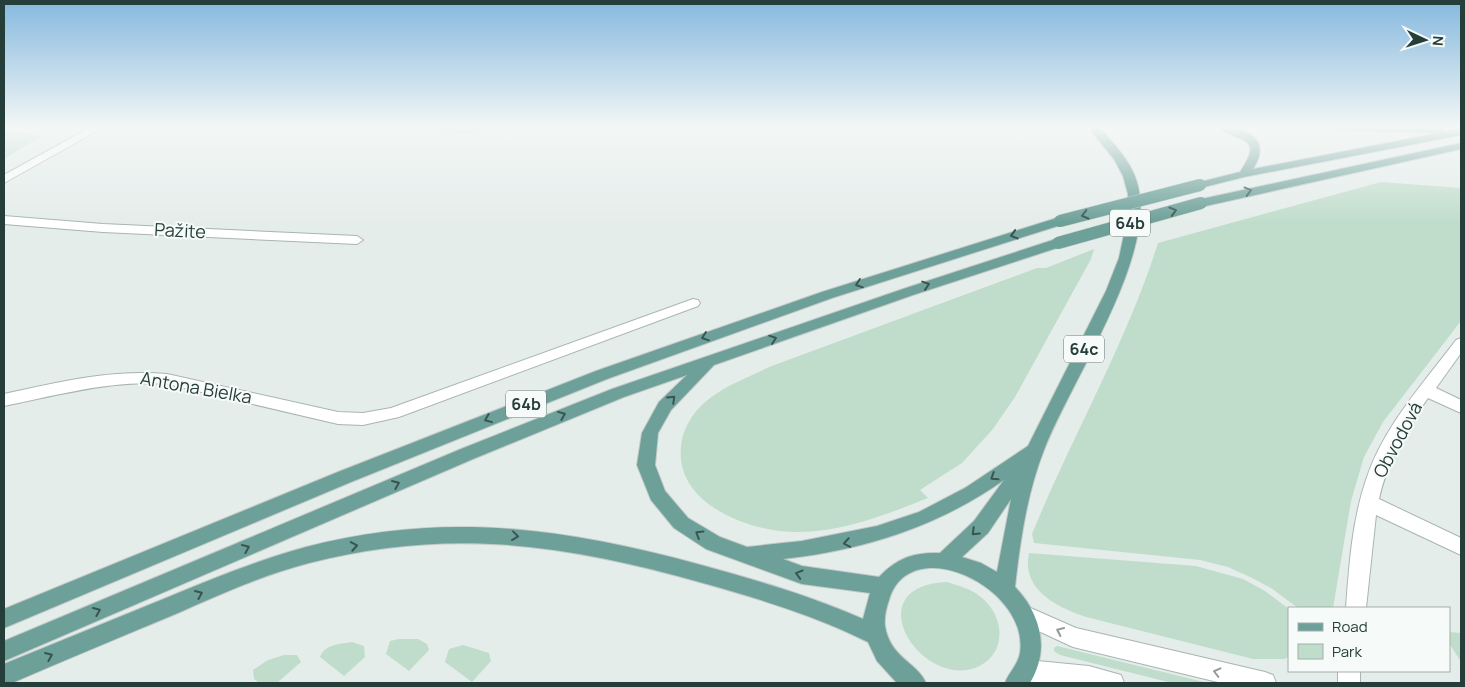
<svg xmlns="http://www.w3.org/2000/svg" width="1465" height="687" viewBox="0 0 1465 687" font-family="Manrope,sans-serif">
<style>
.built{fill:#d3ddda}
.green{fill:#c0ddcb}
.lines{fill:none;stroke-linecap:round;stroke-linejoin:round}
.minor-casing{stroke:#a8b5b2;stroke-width:2}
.primary-casing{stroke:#c2c9c8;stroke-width:2}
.minor{fill:#fff;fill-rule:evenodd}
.primary{fill:#6da098;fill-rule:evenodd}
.primary-bridge-casing{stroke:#c2c9c8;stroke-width:13;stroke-linecap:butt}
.primary-bridge{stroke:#6da098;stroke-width:12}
.oneway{stroke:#375652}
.oneway2{stroke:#929e9c}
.labels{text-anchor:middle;stroke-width:4;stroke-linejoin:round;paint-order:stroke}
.shield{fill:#f6faf8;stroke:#647673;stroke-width:1}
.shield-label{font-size:16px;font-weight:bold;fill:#253e3a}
.street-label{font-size:18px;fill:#253e3a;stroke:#f6faf8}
</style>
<rect width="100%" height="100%" fill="#e5edeb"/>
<!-- built -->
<polygon class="built" points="188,127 689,127 464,134"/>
<!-- green -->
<g class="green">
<polygon points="4,131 42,136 4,159"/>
<path d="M1381,182l80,6v133l-78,101 -19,35 -13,44 -18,107h-35l-27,-20 -21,-11 -22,-10 -28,-7 -166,-17 -2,-9c40,-98 94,-190 126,-291z"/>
<path d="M1094,249l-3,10 -76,138 -22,32 -31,34 -42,27 8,8c-48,19 -102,41 -155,32 -42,-7 -97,-33 -92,-83 1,-16 10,-32 22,-43 18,-17 44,-26 66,-37l268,-99h9z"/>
<path d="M1029,553l167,13 47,13 22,12 24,18v48l-5,2h-31l-167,-42c-29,-10 -65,-27 -57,-64z"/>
<path d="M947,582c13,4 25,7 35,16 24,20 25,58 -7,70 -56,19 -119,-82 -28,-86z"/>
<polygon points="1449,632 1461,633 1461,662 1449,643"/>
<polygon points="399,639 418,639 427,644 429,650 409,671 386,654 390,641"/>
<path d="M352,642l12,4 1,11 -21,19 -24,-19c5,-13 20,-13 32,-15z"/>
<polygon points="463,645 489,653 491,661 472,682 445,662 449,649"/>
<polygon points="1057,646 1208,683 1172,683 1060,655 1054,651 1054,648"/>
<polygon points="284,655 297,655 301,662 277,683 259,683 254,679 253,670 268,660"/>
</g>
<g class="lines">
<!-- minor casing -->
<g class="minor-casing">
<g id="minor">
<polygon points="91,127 104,127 4,183 4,175"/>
<polygon points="4,216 103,224 357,236 363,240 357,244 103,232 4,224"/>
<path d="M693,299l5,1 2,3 -2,3 -299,111 -36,8 -25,-1 -171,-40c-57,-4 -108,11 -163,22v-12c54,-12 107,-25 163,-20l171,38 25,1 28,-5z"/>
<path d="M1461,338v15l-25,35 25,12v13l-33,-15c-22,31 -41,64 -49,101l82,39v17l-85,-40 -10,93h-20c3,-42 6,-87 20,-128 17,-53 57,-96 90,-140z"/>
<polygon points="1026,606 1076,628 1265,672 1273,675 1276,683 1222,683 1073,647 1019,622 1016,615 1019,608"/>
<polygon points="1027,660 1089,666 1121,675 1124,683 1027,682 1019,678 1016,671 1019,664"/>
<rect x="1338" y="671" width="22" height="12"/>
</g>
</g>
<!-- primary casing -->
<g class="primary-casing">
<g id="primary">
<path d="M1088,127h11c15,17 34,36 39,59 18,72 -68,196 -94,264 -17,43 -24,91 -29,137 26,27 35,63 15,96h-25c4,-11 13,-18 15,-30 10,-66 -111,-123 -131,-53 -3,9 -5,17 -4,26 5,32 32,36 41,57h-29l-20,-22 -9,-19c-52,-26 -108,-43 -165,-59 -137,-39 -254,-56 -394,-20 -46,12 -88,31 -131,50 -55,23 -111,46 -166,70h-8v-19c54,-22 108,-44 162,-66 46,-19 92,-38 140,-51 139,-36 259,-19 395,18 55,15 110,31 162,54l7,-26 -68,-9 -96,-35 -32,-21 -23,-28 -14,-35 5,-32 17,-31 28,-27 -63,22 -151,62 -469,202v-20l457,-192 151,-60 291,-100 150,-49h10l1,3 -1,3 -150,49 -199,70 -43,45 -13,23 -3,32 10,26 23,27 32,19 27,10 55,-6 75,-15 42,-14 46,-24 63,-42 78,-155 13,-33 7,-33 2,-31 -5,-18 -9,-17zM1004,480l-30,41 -34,32c-26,-1 -43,5 -61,24l-77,-11 -19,-7c81,-9 154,-32 221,-79zM1011,499l-14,73 -16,-9 -19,-6 26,-24z"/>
<path d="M1218,127c27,0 55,11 35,42l186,-36 -102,-3 -5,-3h109l4,3 -2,2 18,-3v6l-217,42 -44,11 -4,-1v-4l44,-11c26,-38 -4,-29 -22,-45z"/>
<polygon points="1461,143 1461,149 1201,207 1195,203 1197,200"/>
<polygon points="1060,217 1066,221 1064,224 832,298 607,379 351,482 4,628 4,609 338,472 596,371 822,292"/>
</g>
</g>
<!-- minor -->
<use href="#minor" class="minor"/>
<!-- primary -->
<use href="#primary" class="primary"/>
<!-- primary-bridge casing -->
<g class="primary-bridge-casing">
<g id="primary-bridge">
<polyline points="1060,221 1200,185"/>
<polyline points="1058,243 1201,203"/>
</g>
</g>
<!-- primary-bridge -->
<use href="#primary-bridge" class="primary-bridge"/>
</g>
<!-- one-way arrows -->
<defs><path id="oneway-chevron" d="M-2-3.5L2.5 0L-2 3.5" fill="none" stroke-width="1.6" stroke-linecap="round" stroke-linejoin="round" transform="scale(1.25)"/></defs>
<g class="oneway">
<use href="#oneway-chevron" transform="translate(1248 191) rotate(-15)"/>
<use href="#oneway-chevron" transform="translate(1173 211) rotate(-16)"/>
<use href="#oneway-chevron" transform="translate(1085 215) rotate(166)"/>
<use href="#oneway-chevron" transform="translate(1014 235) rotate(163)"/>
<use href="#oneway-chevron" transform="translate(859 284) rotate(161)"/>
<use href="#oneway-chevron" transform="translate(926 285) rotate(-18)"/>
<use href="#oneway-chevron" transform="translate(705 337) rotate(161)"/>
<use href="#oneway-chevron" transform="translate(773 339) rotate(-19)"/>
<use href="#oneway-chevron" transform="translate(672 399) rotate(-44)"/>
<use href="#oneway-chevron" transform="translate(562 415) rotate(-22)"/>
<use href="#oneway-chevron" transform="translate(488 419) rotate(158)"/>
<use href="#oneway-chevron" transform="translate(994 477) rotate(147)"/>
<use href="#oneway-chevron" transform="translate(396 484) rotate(-23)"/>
<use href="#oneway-chevron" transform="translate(975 532) rotate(136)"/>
<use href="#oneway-chevron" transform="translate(699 534) rotate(-148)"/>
<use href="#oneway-chevron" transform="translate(515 536) rotate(7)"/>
<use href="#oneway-chevron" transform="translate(847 543) rotate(170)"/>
<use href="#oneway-chevron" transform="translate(354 546) rotate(-10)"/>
<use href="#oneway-chevron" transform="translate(246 548) rotate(-23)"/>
<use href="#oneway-chevron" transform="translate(799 574) rotate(-164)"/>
<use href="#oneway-chevron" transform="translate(199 594) rotate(-23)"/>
<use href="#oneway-chevron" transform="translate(97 611) rotate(-23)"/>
<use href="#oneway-chevron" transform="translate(49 656) rotate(-23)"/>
</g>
<g class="oneway2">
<use href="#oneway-chevron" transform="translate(1060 631) rotate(-155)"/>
<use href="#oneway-chevron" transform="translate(1217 672) rotate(-166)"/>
</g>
<!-- sky -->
<linearGradient id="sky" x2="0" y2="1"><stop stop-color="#85b8de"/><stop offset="0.57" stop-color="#f3f7f6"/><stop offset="1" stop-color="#f3f7f6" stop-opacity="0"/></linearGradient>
<rect width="1465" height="223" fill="url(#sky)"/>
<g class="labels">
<!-- shield labels -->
<g class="shield">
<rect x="1110" y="209.5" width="40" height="27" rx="4"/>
<rect x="1064" y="335.5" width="40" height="27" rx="4"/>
<rect x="506" y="390.5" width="40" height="27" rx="4"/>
</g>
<g class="shield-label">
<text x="1130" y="229">64b</text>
<text x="1084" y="355">64c</text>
<text x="526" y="410">64b</text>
</g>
<!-- street labels -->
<g class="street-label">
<text transform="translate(180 231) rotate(3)" y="6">Pažite</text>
<text transform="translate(196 388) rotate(10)" y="6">Antona Bielka</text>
<text transform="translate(1398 440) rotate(-62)" y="6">Obvodová</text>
</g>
</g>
<!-- border -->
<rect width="1465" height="687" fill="none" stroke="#253e3a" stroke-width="10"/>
<!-- legend -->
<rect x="1288" y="607" width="162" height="65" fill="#f6faf8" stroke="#a2afac"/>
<rect x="1298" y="623" width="25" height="8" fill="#6da098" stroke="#a2afac"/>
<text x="1332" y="632" font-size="15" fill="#253e3a">Road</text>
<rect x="1298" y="644" width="25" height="15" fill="#c0ddcb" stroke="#a2afac"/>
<text x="1332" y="657" font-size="15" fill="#253e3a">Park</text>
<!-- north arrow -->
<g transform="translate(1425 40) rotate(94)" stroke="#f6faf8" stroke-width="4" paint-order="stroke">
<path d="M0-4L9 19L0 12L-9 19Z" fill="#253e3a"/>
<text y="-8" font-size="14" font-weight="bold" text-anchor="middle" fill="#253e3a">N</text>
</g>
</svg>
